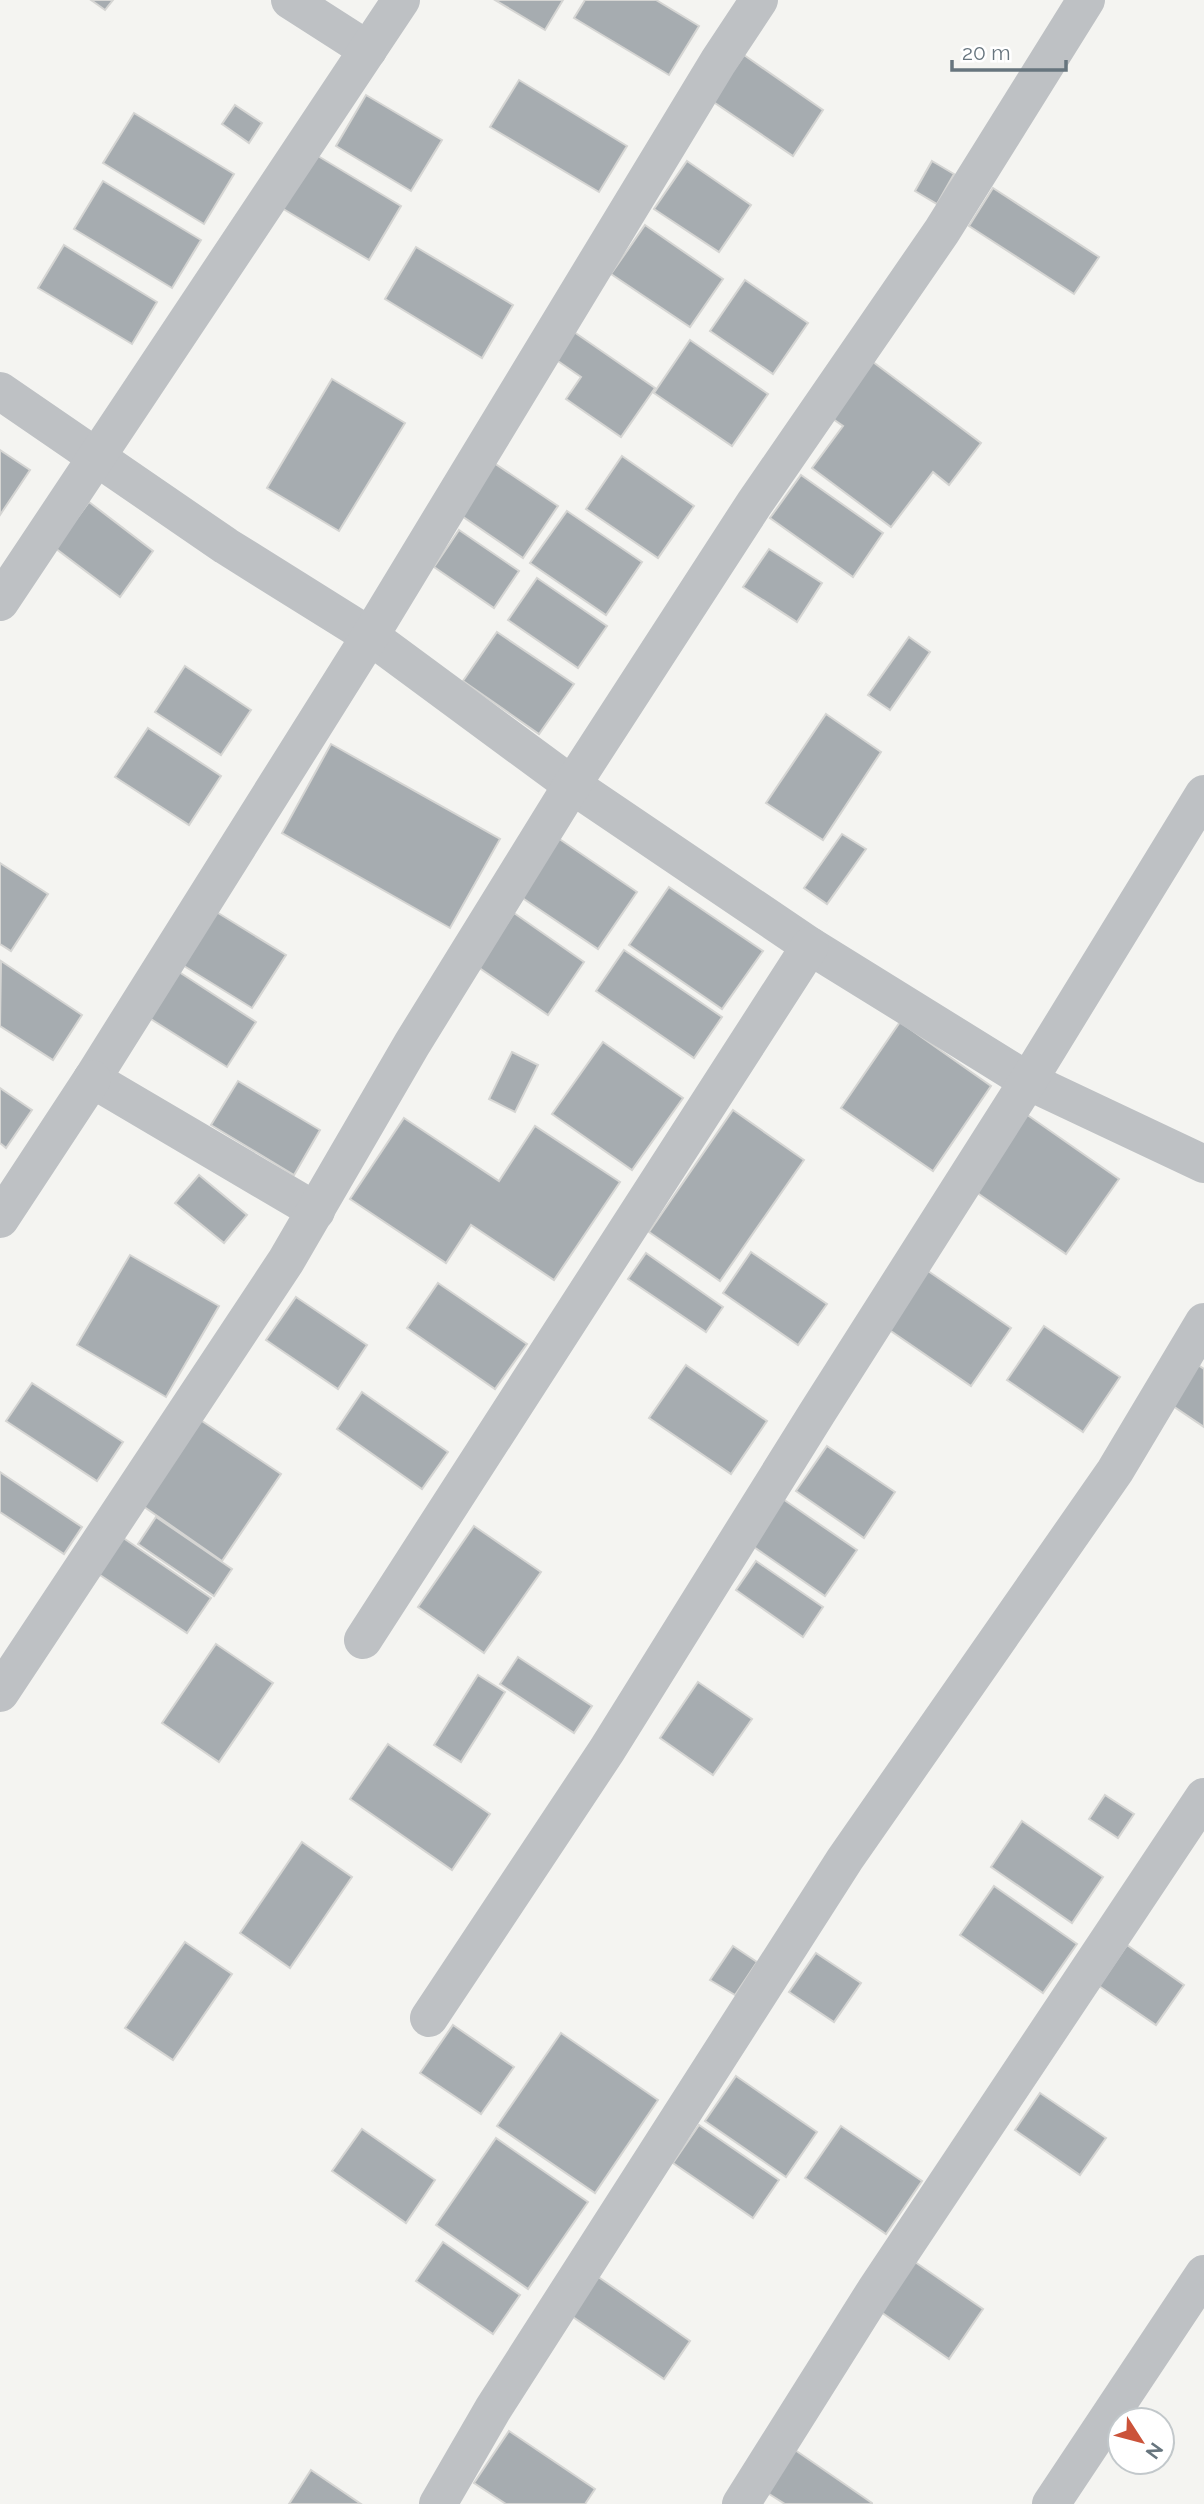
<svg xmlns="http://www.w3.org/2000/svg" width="1204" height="2504" viewBox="0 0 1204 2504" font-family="Raleway,sans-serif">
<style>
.building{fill:#a6acb0;stroke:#d5d5d3;stroke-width:2}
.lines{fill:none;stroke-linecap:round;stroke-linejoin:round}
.minor{stroke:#bec1c4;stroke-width:38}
</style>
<rect width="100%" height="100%" fill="#f4f4f1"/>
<!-- building -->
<g class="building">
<polygon points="91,0 113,0 105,10"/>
<polygon points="495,0 563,0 545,30"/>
<polygon points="585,0 656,0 699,26 669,75 574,18"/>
<polygon points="744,55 823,110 793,156 712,101"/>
<polygon points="519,80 627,146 599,192 490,127"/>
<polygon points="366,95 442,140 411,191 336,146"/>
<polygon points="235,105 262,123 249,143 222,124"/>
<polygon points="134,113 234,174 204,224 103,163"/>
<polygon points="313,153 401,206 369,260 280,207"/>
<polygon points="687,161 751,205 719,252 654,209"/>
<polygon points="932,161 954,174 937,204 915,191"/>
<polygon points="103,181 201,240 172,288 74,229"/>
<polygon points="993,188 1099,257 1074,294 969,226"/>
<polygon points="645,225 723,279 690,327 611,274"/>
<polygon points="64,245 157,302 132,344 38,288"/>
<polygon points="416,247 513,305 482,358 385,299"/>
<polygon points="745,280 808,323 773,374 710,331"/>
<polygon points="574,332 655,388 621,437 566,399 581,377 555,359"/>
<polygon points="690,340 768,394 732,446 654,393"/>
<polygon points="865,356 981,443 949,485 933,472 891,527 812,468 843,426 823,412"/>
<polygon points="332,379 405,423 339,531 267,488"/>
<polygon points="0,450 30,470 0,515"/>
<polygon points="622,456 694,506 658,558 586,509"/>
<polygon points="491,461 558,506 523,558 456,512"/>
<polygon points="801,475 883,533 853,577 770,518"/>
<polygon points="89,502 153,551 120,597 55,548"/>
<polygon points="567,511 642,562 606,615 530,563"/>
<polygon points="459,530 519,571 494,608 434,567"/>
<polygon points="769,549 822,583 797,622 743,587"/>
<polygon points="537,578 607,626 578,668 508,620"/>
<polygon points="497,632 574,684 539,734 463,681"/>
<polygon points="909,637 930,652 890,710 868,695"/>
<polygon points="185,666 251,710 221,755 155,712"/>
<polygon points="826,714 881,752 823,840 766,803"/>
<polygon points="148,728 221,776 189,825 115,777"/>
<polygon points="331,744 500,839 450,928 282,833"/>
<polygon points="842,834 866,849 827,904 804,888"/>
<polygon points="558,838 637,892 598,949 518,895"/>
<polygon points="0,863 48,894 11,951 0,944"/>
<polygon points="669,887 763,951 722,1009 629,945"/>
<polygon points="210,908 286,955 252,1008 176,961"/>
<polygon points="514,913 584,962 548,1015 478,967"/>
<polygon points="624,950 722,1017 694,1058 596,991"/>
<polygon points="1,961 82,1015 53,1060 0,1026"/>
<polygon points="176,970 256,1022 227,1067 146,1016"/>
<polygon points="900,1022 991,1086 933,1171 841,1108"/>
<polygon points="603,1042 683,1098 632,1170 552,1114"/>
<polygon points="512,1052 538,1065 515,1112 489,1099"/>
<polygon points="238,1081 320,1130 294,1175 211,1125"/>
<polygon points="0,1088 32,1110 6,1148 0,1143"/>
<polygon points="733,1110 804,1160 720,1281 649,1232"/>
<polygon points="1026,1114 1119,1179 1066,1254 973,1190"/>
<polygon points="404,1118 499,1181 535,1126 620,1182 554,1280 471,1225 446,1263 350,1199"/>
<polygon points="199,1175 247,1215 224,1243 175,1203"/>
<polygon points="751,1252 827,1304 798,1345 723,1293"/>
<polygon points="646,1253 723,1307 706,1332 628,1279"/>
<polygon points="130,1255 219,1306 166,1397 77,1345"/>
<polygon points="928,1271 1011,1328 971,1386 888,1329"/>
<polygon points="438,1283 527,1344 495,1389 407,1328"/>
<polygon points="296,1297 367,1345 338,1389 266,1340"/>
<polygon points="1044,1326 1120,1377 1083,1432 1007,1380"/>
<polygon points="686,1365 767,1421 731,1474 649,1418"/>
<polygon points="1198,1365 1204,1369 1204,1427 1170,1404"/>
<polygon points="32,1383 123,1442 97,1481 6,1421"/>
<polygon points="362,1392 448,1452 422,1489 337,1429"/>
<polygon points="199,1419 281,1474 222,1561 140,1504"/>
<polygon points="827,1446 895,1492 864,1538 796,1491"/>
<polygon points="0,1472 82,1527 64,1554 0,1512"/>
<polygon points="780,1497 857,1550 825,1596 748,1543"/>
<polygon points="156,1517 232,1569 214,1596 138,1544"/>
<polygon points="474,1526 541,1572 484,1653 418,1607"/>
<polygon points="116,1533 211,1598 187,1633 91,1569"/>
<polygon points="756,1561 823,1607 803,1637 736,1590"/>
<polygon points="216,1644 273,1683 219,1762 162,1723"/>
<polygon points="518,1657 592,1706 574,1733 500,1684"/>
<polygon points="478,1675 505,1692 461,1762 434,1745"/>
<polygon points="698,1682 752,1719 713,1775 660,1738"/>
<polygon points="388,1744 490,1814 452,1870 350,1799"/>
<polygon points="1105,1795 1134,1814 1118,1838 1089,1819"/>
<polygon points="1022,1821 1103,1877 1072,1923 991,1867"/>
<polygon points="302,1842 352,1877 290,1968 240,1933"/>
<polygon points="994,1886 1077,1944 1043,1993 960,1935"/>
<polygon points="185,1942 232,1974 173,2060 125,2028"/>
<polygon points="1127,1945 1184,1985 1156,2025 1099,1986"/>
<polygon points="733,1946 757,1962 735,1995 710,1980"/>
<polygon points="816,1953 861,1983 834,2022 789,1992"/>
<polygon points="453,2025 514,2067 481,2114 420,2073"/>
<polygon points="561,2033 658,2100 595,2193 497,2126"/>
<polygon points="736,2076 817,2132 786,2177 705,2121"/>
<polygon points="1040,2093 1106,2138 1080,2175 1015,2130"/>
<polygon points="699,2125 779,2180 753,2218 673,2163"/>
<polygon points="841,2126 922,2181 886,2234 805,2178"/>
<polygon points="362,2129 435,2180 406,2223 332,2171"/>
<polygon points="496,2138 588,2202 528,2289 436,2225"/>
<polygon points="443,2242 520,2295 493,2334 416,2281"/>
<polygon points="915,2262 983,2309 949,2359 881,2312"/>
<polygon points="597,2276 690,2341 664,2379 570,2315"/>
<polygon points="509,2431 595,2489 585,2504 506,2504 474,2483"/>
<polygon points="795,2450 872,2503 872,2504 785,2504 766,2492"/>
<polygon points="311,2470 361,2504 289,2504"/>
</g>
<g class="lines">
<!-- minor -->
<g class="minor">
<polyline points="290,0 368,50"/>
<polyline points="0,391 226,546 370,636 572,785 810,946 1028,1081 1204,1164"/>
<polyline points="0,602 401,0"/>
<polyline points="316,1211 92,1079 370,636 718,62 759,0"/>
<polyline points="0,1219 92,1079"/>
<polyline points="363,1640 810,946"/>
<polyline points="0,1693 286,1261 412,1044 572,785 754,504 942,231 1086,0"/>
<polyline points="429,2018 607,1750 817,1413 1028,1081 1204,794"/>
<polyline points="438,2504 493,2409 845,1859 1115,1471 1204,1322"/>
<polyline points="741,2504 875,2291 1204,1797"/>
<polyline points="1051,2504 1204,2274"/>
</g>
</g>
<!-- north arrow -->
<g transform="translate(1141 2441) rotate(126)"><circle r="33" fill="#ffffff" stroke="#c2c8cb" stroke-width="2"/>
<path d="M0-5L12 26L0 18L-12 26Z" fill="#cb533a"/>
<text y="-10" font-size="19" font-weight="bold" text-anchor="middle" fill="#67757e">N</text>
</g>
<!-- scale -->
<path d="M952 60v10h114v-10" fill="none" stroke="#67757e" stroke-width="3.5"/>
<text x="962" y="60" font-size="21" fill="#67757e" stroke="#ffffff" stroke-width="5" paint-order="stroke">20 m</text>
</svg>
